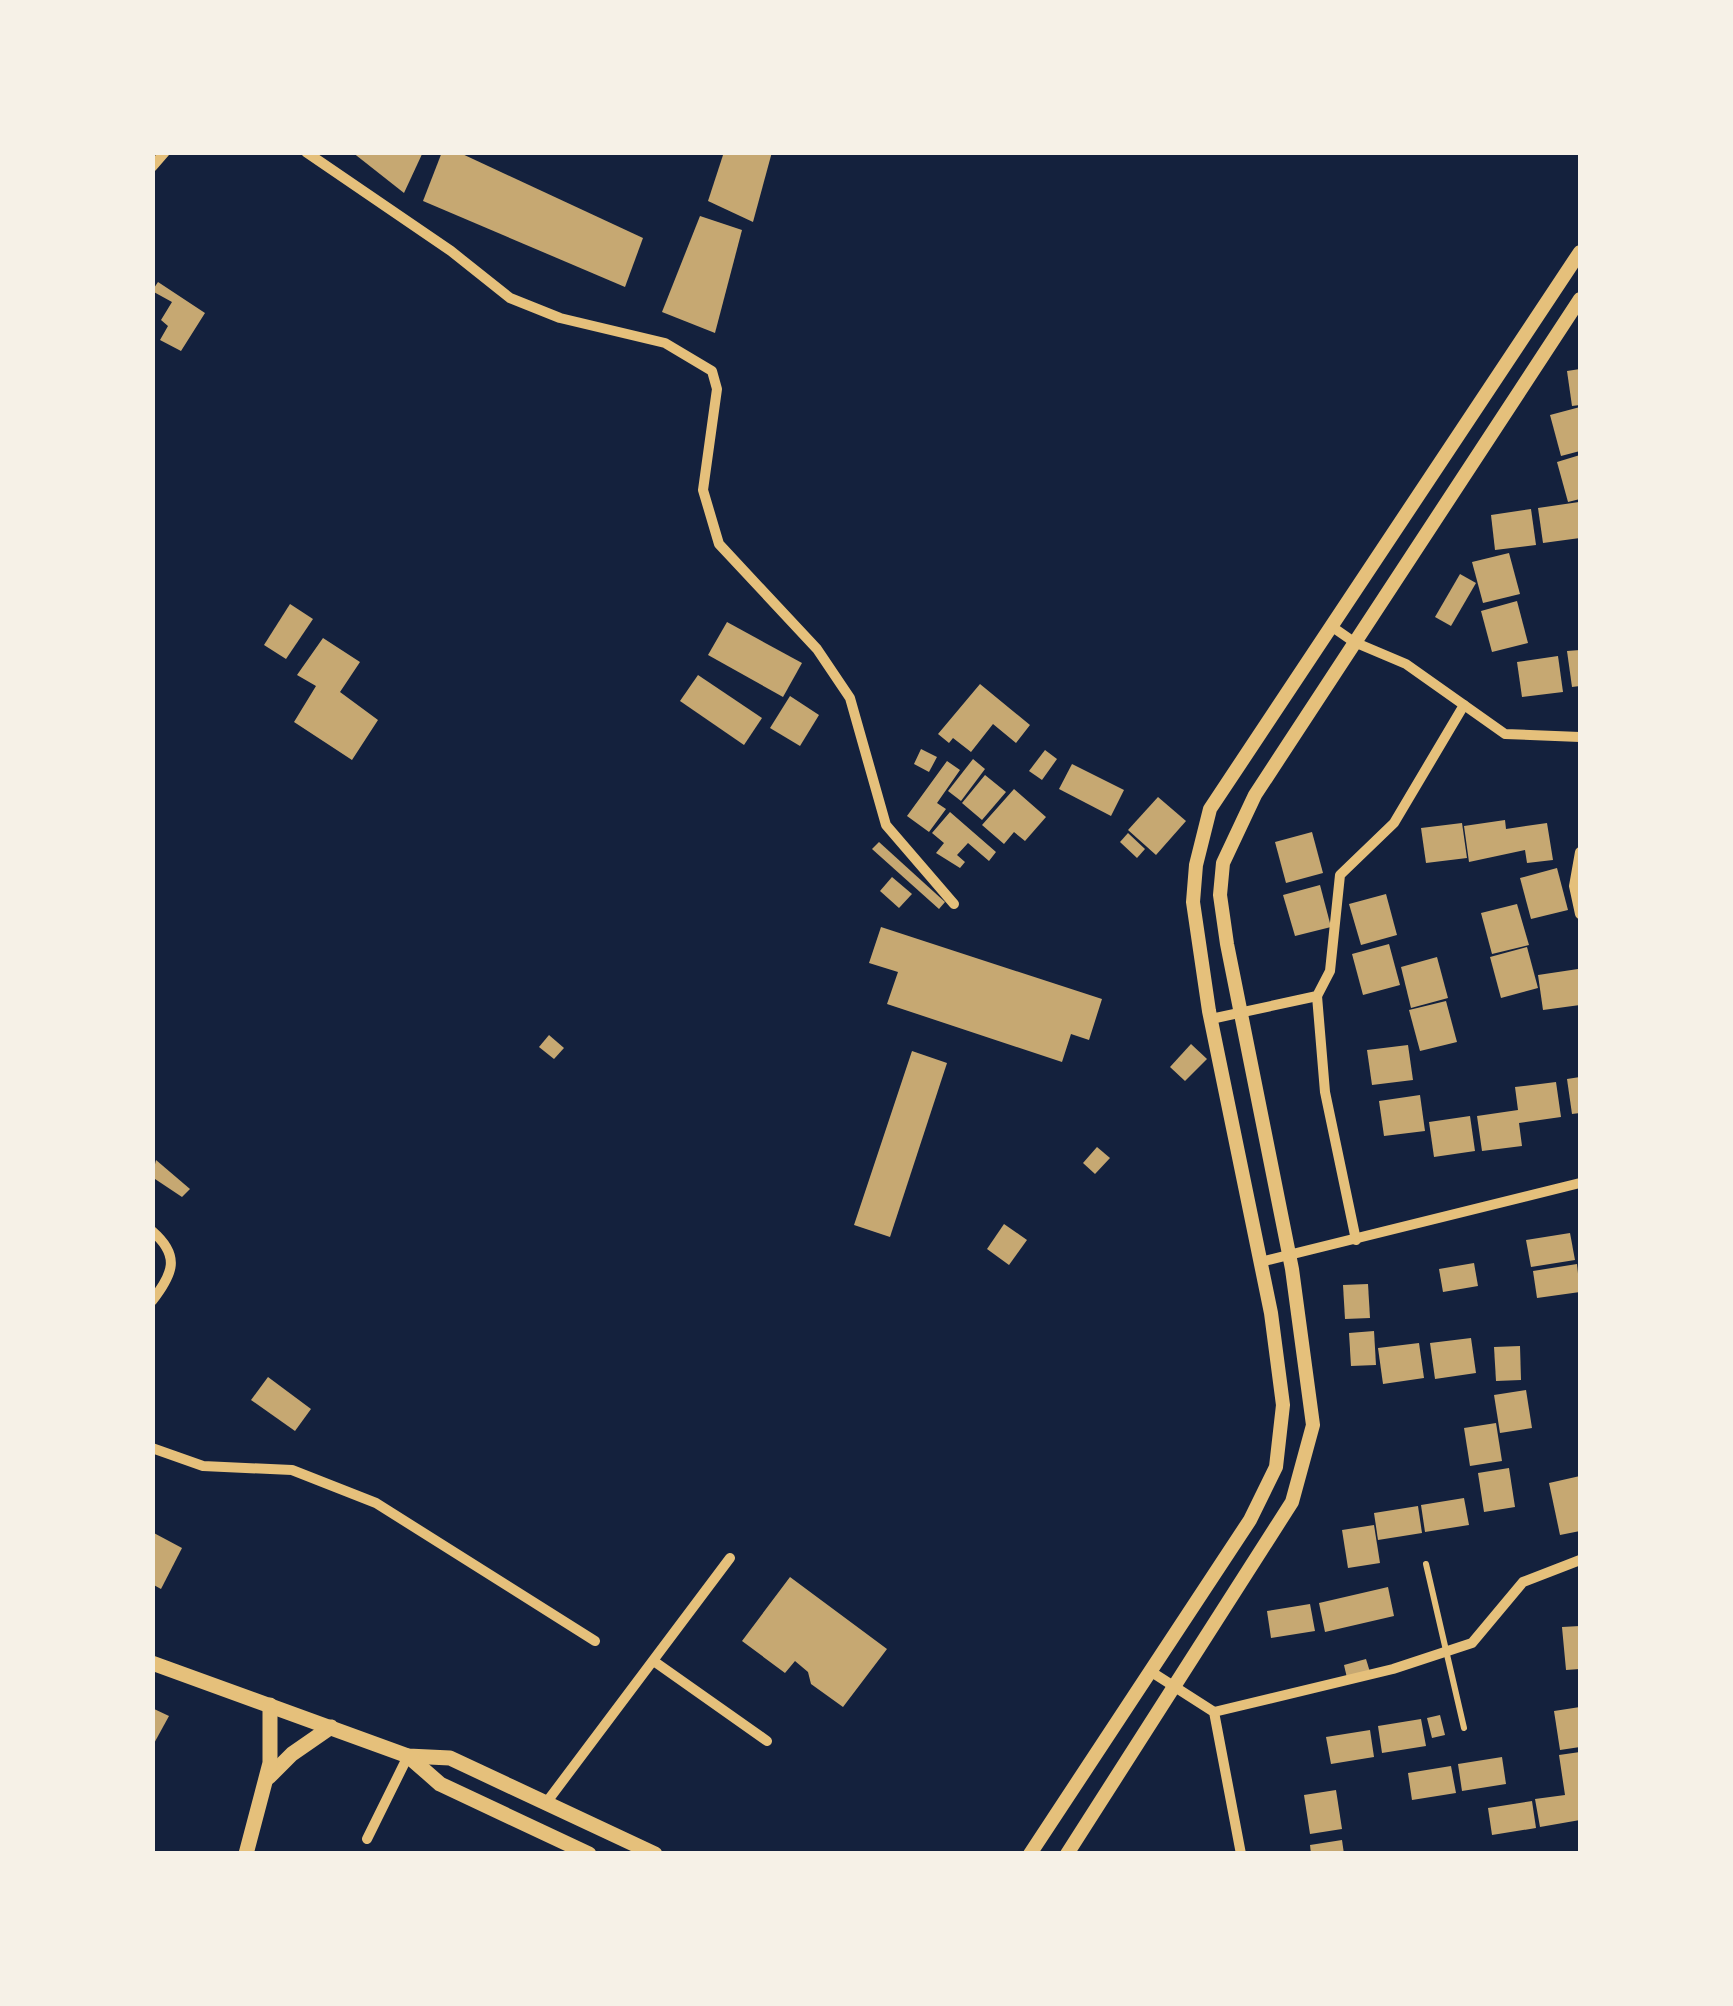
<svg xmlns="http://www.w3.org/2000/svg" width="1733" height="2006" viewBox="0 0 1733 2006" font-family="Arial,sans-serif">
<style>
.building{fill:#c6a872}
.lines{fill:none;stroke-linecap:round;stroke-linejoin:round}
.service{stroke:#e5c07b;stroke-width:6}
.minor{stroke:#e5c07b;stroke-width:10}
.tertiary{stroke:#e5c07b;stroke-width:14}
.secondary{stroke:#e5c07b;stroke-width:15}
</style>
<rect width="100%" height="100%" fill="#14213d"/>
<!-- building -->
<g class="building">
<polygon points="352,152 423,152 404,193"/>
<polygon points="442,152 458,152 643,238 625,287 423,201"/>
<polygon points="724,152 772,152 753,222 708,201"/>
<polygon points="700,216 742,230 715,333 662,312"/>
<polygon points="158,282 205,313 181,351 160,340 168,326 161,320 172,302 152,291"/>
<polygon points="1580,369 1580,405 1572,406 1567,371"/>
<polygon points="1580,407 1580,451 1561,456 1550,415"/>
<polygon points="1580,455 1580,499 1568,502 1557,462"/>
<polygon points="1579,502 1580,538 1543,543 1538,508"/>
<polygon points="1531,509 1536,545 1495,550 1491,515"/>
<polygon points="1509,553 1520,594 1483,603 1472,562"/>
<polygon points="1460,574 1476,583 1451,626 1435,617"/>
<polygon points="1517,601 1528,643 1492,652 1481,611"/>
<polygon points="290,604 313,619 286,659 264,645"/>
<polygon points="727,622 802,663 783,697 708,655"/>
<polygon points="323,638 360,662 340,692 378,720 352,760 294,722 316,686 297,675"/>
<polygon points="1580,650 1580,686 1572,687 1567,651"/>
<polygon points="1558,656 1563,692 1522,697 1517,662"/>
<polygon points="698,675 762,718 744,745 680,701"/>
<polygon points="980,684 1030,725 1016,743 993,724 971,752 953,738 949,743 938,734"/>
<polygon points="790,696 819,715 800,746 770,728"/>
<polygon points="921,749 937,757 929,772 914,764"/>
<polygon points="1045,750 1057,759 1042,780 1029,771"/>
<polygon points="973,759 985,769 961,801 948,791"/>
<polygon points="947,761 960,770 937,803 946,809 929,832 907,816"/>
<polygon points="1072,764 1124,790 1111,816 1059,789"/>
<polygon points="985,775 1006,792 982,820 962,803"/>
<polygon points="1014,789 1046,817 1025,841 1014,832 1004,844 982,825"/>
<polygon points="1158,797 1186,821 1156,855 1128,830"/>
<polygon points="950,812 996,852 989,861 968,843 957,855 965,862 960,868 936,853 944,843 932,833"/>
<polygon points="1505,820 1506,829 1547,823 1553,860 1527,863 1525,850 1469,862 1464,826"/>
<polygon points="1462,823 1467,858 1426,863 1421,828"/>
<polygon points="1312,832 1323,873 1286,883 1275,842"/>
<polygon points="1128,833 1145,849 1137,858 1120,842"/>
<polygon points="879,842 945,902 939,909 872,849"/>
<polygon points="1557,868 1568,910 1531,919 1520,878"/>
<polygon points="892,877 912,894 899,908 880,891"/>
<polygon points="1320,885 1331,927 1295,936 1283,895"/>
<polygon points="1386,894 1397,935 1361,945 1349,904"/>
<polygon points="1517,904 1529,945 1492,954 1481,913"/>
<polygon points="881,927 1102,999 1089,1040 1071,1034 1062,1062 887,1004 898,972 869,963"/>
<polygon points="1389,944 1400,985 1363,995 1352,954"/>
<polygon points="1527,947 1538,988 1501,998 1490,957"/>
<polygon points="1437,957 1448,998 1411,1008 1401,967"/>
<polygon points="1578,969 1580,1005 1543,1010 1538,975"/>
<polygon points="1446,1001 1457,1042 1420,1051 1409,1010"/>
<polygon points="549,1035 564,1048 554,1059 539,1047"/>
<polygon points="1191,1044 1207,1059 1185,1081 1170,1067"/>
<polygon points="1408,1045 1413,1080 1372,1085 1367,1050"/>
<polygon points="912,1051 947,1063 890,1237 854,1225"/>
<polygon points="1580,1077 1580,1113 1572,1114 1567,1079"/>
<polygon points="1556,1082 1561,1117 1519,1123 1522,1146 1482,1151 1477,1116 1518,1110 1515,1087"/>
<polygon points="1420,1095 1425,1131 1384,1136 1379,1101"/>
<polygon points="1470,1116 1475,1151 1434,1157 1429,1122"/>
<polygon points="1097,1147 1110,1158 1095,1174 1083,1163"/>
<polygon points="156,1160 190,1189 182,1197 152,1177"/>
<polygon points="1004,1224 1027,1240 1009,1265 987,1249"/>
<polygon points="1570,1233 1575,1260 1531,1267 1526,1240"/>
<polygon points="1474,1263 1478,1286 1443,1292 1439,1269"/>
<polygon points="1577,1264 1580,1292 1537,1298 1533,1271"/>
<polygon points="1368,1284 1370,1318 1345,1319 1343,1285"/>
<polygon points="1374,1331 1376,1365 1351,1366 1349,1333"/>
<polygon points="1471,1338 1476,1373 1435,1379 1430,1343"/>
<polygon points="1419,1343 1424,1378 1383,1384 1378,1348"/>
<polygon points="1520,1346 1521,1380 1496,1381 1494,1347"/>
<polygon points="268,1377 311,1409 295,1431 251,1400"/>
<polygon points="1526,1390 1532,1428 1500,1433 1494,1395"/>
<polygon points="1496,1423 1502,1461 1470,1466 1464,1428"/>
<polygon points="1509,1468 1515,1507 1484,1512 1478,1473"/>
<polygon points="1580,1476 1580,1531 1560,1535 1549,1483"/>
<polygon points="1464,1498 1469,1525 1425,1532 1421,1505"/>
<polygon points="1418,1506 1422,1533 1378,1540 1374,1513"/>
<polygon points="1374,1525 1380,1563 1348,1568 1342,1530"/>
<polygon points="152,1532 182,1548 161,1589 152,1584"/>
<polygon points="790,1577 887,1649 843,1707 811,1684 808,1672 795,1661 785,1673 742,1641"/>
<polygon points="1388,1587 1394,1616 1325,1632 1319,1603"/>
<polygon points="1310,1604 1315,1631 1271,1638 1267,1611"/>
<polygon points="1580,1626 1580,1669 1566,1670 1562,1627"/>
<polygon points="1366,1659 1370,1672 1347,1678 1344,1665"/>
<polygon points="1580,1707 1580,1747 1560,1750 1554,1711"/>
<polygon points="152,1708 169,1716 152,1747"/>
<polygon points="1440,1715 1445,1735 1432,1738 1427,1718"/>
<polygon points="1421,1719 1426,1746 1382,1753 1378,1726"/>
<polygon points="1370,1730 1374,1757 1331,1764 1326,1737"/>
<polygon points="1580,1752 1580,1820 1540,1827 1535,1799 1565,1795 1559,1755"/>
<polygon points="1502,1757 1506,1784 1462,1791 1458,1764"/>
<polygon points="1451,1766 1456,1793 1412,1800 1408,1773"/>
<polygon points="1336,1790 1342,1829 1310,1834 1304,1795"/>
<polygon points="1532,1801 1536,1828 1492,1835 1488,1808"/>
<polygon points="1342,1840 1344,1854 1311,1854 1310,1845"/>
</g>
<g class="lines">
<!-- service -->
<polyline class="service" points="1426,1564 1464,1728"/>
<!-- minor -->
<g class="minor">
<polyline points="306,152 451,251 510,298 560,318 665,343 712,371 717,389 703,490 719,544 817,649 850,698 886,825 954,904"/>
<polyline points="152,167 165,152"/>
<polyline points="1331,626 1354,642 1406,664 1505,734 1580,737"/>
<polyline points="1580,852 1574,886 1580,914"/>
<polyline points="1317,996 1325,1092 1356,1240"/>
<polyline points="1211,1019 1317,996 1330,971 1340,875 1394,823 1464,705"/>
<path d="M152,1231c29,25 21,43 0,70"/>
<polyline points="1260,1262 1580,1183"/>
<polyline points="152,1448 203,1466 292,1470 376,1503 595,1641"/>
<polyline points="655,1662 767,1741"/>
<polyline points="1150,1671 1214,1712 1241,1854"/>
<polyline points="1214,1712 1393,1669 1472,1643 1523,1582 1580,1560"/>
<polyline points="546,1803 730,1558"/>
<polyline points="367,1839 408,1756"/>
</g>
<!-- tertiary -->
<g class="tertiary">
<polyline points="1030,1854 1250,1520 1276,1467 1283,1405 1271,1313 1209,1011 1193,902 1196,865 1210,809 1580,252"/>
<polyline points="1067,1854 1292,1502 1313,1425 1292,1269 1227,944 1220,895 1223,863 1255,795 1580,299"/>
</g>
<!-- secondary -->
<g class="secondary">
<polyline points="152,1663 408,1756 450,1758 655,1854"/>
<polyline points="408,1756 440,1784 589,1854"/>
<polyline points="269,1777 292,1754 331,1727"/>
<polyline points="246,1854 270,1763 270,1705"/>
</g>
</g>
<!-- border -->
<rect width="1733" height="2006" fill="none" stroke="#f6f1e7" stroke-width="310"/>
</svg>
